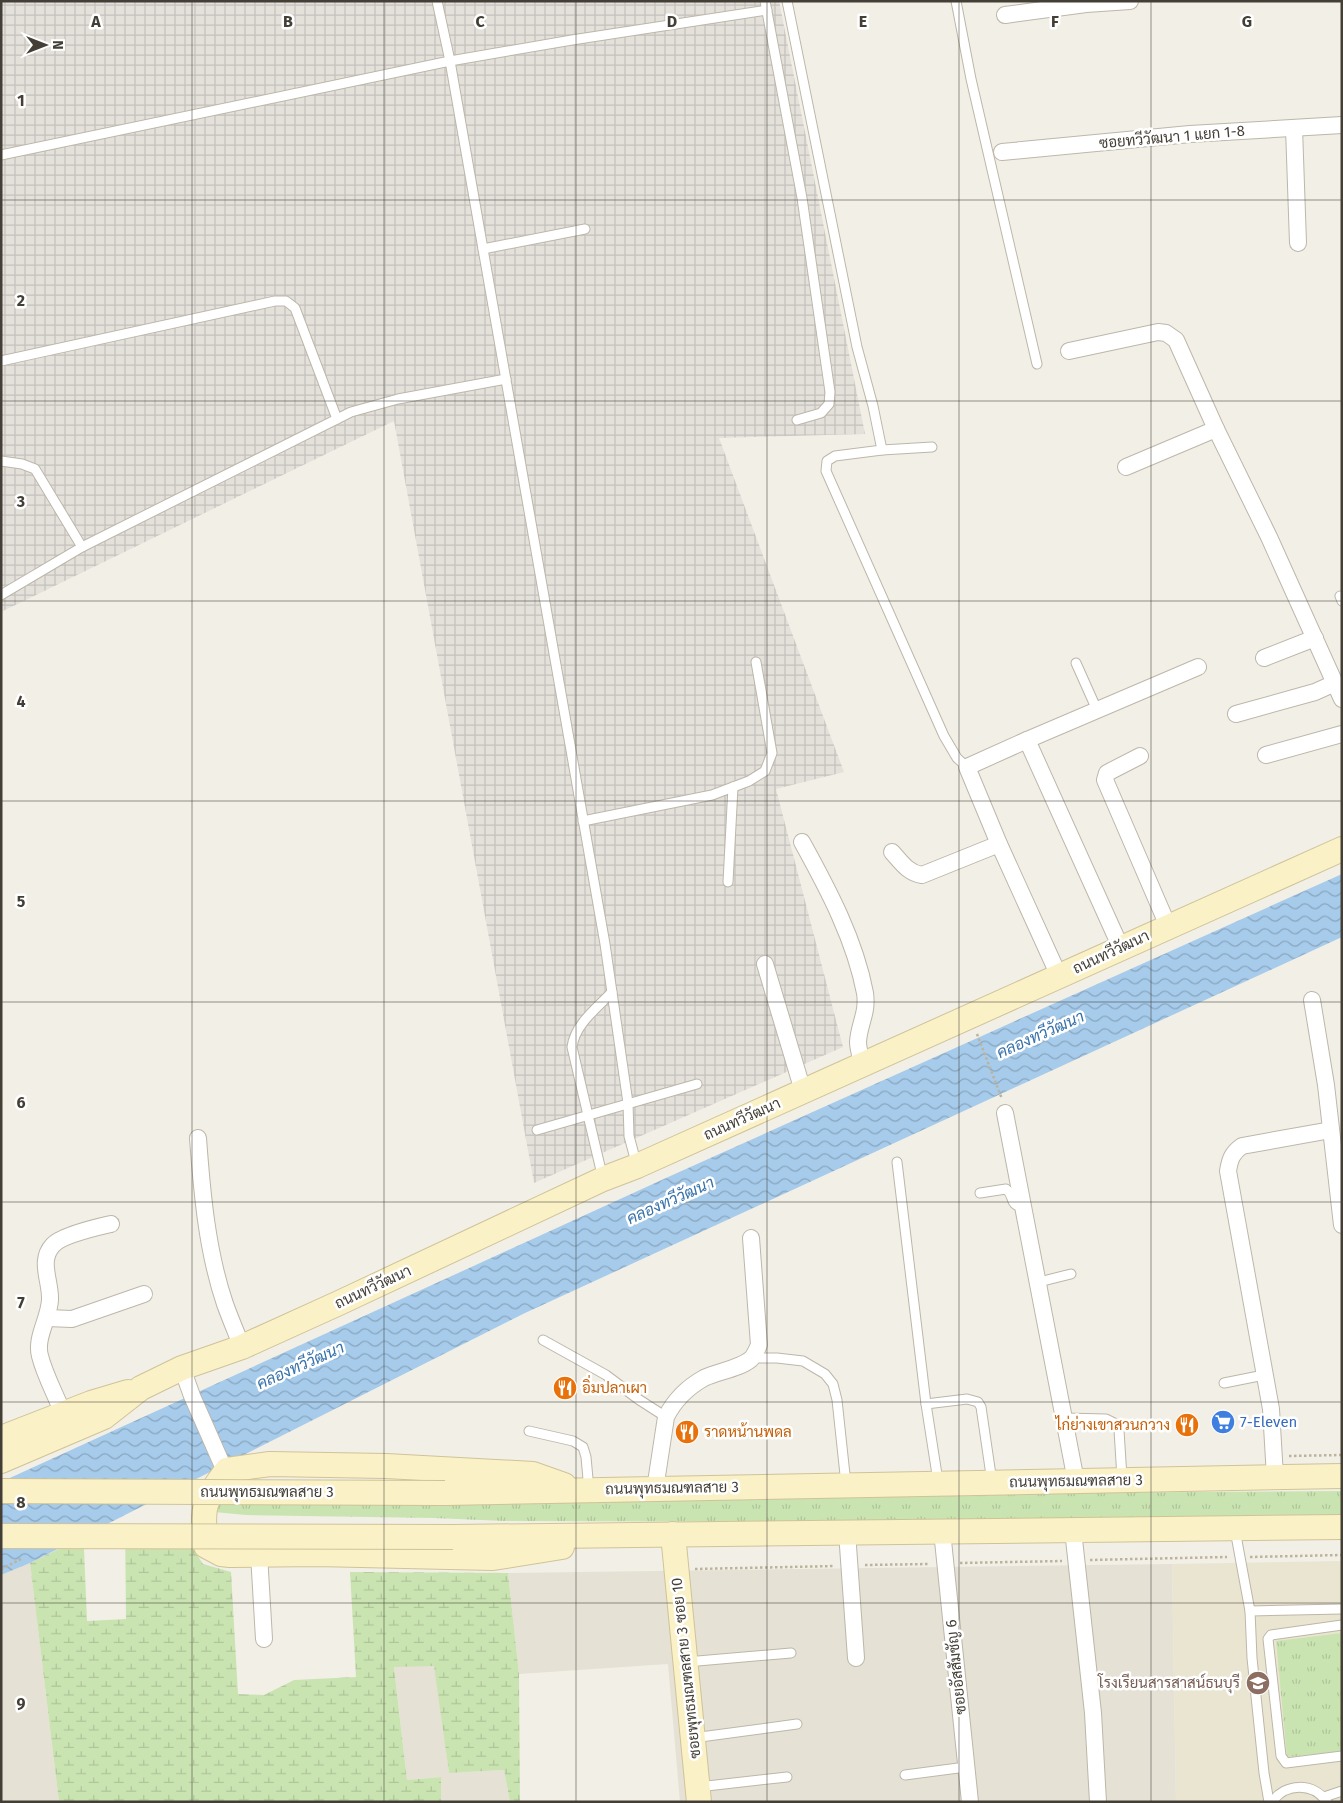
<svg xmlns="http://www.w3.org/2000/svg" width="1343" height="1803" viewBox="0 0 1343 1803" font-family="'Fira Sans',Sarabun,sans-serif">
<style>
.residential{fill:#e5e1d4}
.industrial{fill:url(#industrial-grid)}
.education{fill:#eae5d1}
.grass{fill:url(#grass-tufts)}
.wetland{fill:url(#wetland-marsh)}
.water{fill:url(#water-waves)}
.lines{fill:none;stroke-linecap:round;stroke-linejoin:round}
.lane-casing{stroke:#bdb7a9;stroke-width:11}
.street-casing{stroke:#bdb7a9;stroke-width:18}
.secondary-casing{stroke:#cfc398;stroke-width:26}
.path{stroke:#bdb39b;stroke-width:2.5;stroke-dasharray:2.5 2.5;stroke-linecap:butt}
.lane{stroke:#fff;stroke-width:9}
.street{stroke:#fff;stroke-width:16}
.secondary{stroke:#fbf1c7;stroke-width:24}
.secondary-bridge-casing{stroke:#cfc398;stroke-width:26;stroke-linecap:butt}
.secondary-bridge{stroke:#fbf1c7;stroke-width:24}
.grid{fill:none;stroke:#443f36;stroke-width:1;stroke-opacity:0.55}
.labels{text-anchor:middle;stroke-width:5;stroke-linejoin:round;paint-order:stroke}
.street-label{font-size:15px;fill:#443f36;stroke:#fff}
.food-label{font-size:15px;fill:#c56008;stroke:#fff;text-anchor:start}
.shop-label{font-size:15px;fill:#366cbe;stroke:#fff;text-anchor:start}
.education-label{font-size:15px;fill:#785e54;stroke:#fff;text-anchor:end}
.water-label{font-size:16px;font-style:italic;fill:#3671a9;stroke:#fff}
.grid-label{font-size:16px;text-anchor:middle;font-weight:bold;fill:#443f36;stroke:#fff;stroke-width:5;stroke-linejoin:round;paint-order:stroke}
</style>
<defs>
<pattern id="industrial-grid" width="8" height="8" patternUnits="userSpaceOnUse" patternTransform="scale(1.25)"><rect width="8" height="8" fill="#e4e1db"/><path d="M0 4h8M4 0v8" fill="none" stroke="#c5c2bd"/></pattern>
<pattern id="grass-tufts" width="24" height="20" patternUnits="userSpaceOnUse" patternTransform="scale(1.25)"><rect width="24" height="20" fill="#cae4b1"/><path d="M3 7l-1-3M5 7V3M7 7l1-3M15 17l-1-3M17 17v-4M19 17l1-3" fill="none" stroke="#afc599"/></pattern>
<pattern id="wetland-marsh" width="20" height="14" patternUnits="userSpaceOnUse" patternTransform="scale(1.25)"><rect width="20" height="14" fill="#cae4b1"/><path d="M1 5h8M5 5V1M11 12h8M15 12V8" fill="none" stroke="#afc599"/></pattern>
<pattern id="water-waves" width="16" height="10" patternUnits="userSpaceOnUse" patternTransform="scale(1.25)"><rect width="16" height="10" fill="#a6cbeb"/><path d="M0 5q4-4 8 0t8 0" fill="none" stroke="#89a6bf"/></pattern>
</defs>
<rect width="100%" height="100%" fill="#f2efe6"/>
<!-- residential -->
<g class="residential">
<polygon points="30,1563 59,1802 1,1802 1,1575"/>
<polygon points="1172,1564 1176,1802 680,1802 668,1664 519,1674 508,1573"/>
<polygon points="394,1666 435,1666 449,1773 504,1770 510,1802 441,1802 440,1777 407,1780"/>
</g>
<!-- industrial -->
<polygon class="industrial" points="1,1 779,1 865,434 719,438 844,772 776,789 843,1047 534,1183 394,421 1,612"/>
<!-- education -->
<polygon class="education" points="1342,1561 1342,1802 1176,1802 1172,1564"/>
<!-- grass -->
<g class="grass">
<polygon points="1342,1491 1342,1516 838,1522 504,1521 434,1518 246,1515 214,1512 216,1499"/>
<polygon points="1342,1633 1342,1751 1287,1757 1276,1641"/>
</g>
<!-- wetland -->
<polygon class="wetland" points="125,1528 180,1529 203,1564 231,1572 238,1694 264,1695 294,1680 356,1677 350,1572 508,1573 519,1674 520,1802 510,1802 504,1770 449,1773 434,1666 394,1667 407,1780 441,1777 441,1802 59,1802 30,1563 69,1544 84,1549 87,1621 126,1619"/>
<!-- water -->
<polygon class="water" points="1342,874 1342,937 525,1313 30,1563 1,1575 1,1482 677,1173"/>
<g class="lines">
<!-- lane casing -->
<g class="lane-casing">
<g id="lane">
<polyline points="437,1 450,61 483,249 605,944 628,1103 629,1136 637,1166"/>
<polyline points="765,1 802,198 830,392 829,404 821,413 797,420"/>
<polyline points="787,1 857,347 873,406 882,450 835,456 827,461 826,471 944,736 957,758 967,767"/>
<polyline points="956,1 971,79 1037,364"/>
<polyline points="1,155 450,61 572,40 767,10"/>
<polyline points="483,249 585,229"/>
<polyline points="1,361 275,301 286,301 295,308 337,419"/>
<polyline points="882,450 932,447"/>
<polyline points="1,461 22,464 35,469 82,547"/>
<polyline points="1,595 82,547 351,412 398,399 506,379"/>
<polyline points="1340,596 1342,601"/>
<polyline points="1076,663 1097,710"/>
<polyline points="583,821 712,795 749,781 765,771 772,753 756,662"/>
<polyline points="728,882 733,787"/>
<polyline points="537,1130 697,1084"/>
<polyline points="897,1162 926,1404 938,1481"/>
<path d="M603,1179l-31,-132c3,-23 25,-39 40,-55"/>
<path d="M980,1193l26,-4c10,7 1,16 18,18"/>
<polyline points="1039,1282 1071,1274"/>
<polyline points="543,1340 606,1375 638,1399 666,1417"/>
<polyline points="753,1358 777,1358 803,1361 825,1374 833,1384 837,1400 846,1484"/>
<polyline points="1224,1383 1264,1375"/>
<polyline points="926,1404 967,1399 978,1402 981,1407 992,1482"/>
<polyline points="1065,1418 1106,1419 1114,1423 1119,1430 1122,1478"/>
<polyline points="529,1431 573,1441 583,1447 586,1457 589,1490"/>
<polyline points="1235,1530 1250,1611 1342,1609"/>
<polyline points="1250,1611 1252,1658 1264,1773 1269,1802"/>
<polyline points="1342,1625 1271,1635 1268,1639 1281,1756 1286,1763 1342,1756"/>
<polyline points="686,1662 791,1653"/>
<polyline points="693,1738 797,1724"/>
<polyline points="905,1775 966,1767"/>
<polyline points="698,1787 787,1777"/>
<polyline points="1324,1797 1342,1791"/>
<path d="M1272,1802c13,-19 41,-20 55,0"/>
</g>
</g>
<!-- street casing -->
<g class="street-casing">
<g id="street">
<polyline points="1005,15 1086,4 1130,1"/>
<polyline points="1294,128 1298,243"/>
<polyline points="1002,152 1190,134 1342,125"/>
<polyline points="1069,351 1158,332 1166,333 1176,340 1216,429 1126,467"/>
<polyline points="1216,429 1269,537 1342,699"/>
<polyline points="1264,658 1315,638"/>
<polyline points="1236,714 1315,692 1335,683"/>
<polyline points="1027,740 967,767 999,844 1059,976"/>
<polyline points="1266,755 1342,734"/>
<polyline points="1140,756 1107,773 1105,780 1168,926"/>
<path d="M802,842c26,47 53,98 63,151 3,20 -6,31 -7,49 0,7 3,16 5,23"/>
<path d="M892,852c9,10 16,21 30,23l77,-31"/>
<polyline points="1121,948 1027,740 1198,667"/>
<polyline points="765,964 803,1091"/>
<polyline points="1312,1000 1326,1085 1342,1225"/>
<polyline points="1005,1113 1076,1481"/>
<path d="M198,1138c4,55 9,113 27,166 5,14 11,28 17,43"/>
<polyline points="47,1318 72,1319 144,1294"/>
<polyline points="182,1368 192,1396 221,1462 227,1470"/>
<path d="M63,1414c-7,-19 -18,-38 -23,-58 -5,-18 9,-37 10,-56 1,-19 -12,-39 3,-55 9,-10 45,-18 58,-21"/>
<path d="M1275,1477l-4,-68 -43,-238c2,-12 4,-18 14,-25l89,-16"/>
<path d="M655,1489l11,-72c8,-16 22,-30 38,-39 15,-7 35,-9 47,-19 4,-4 6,-10 8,-14l-8,-107"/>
<polyline points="1073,1530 1093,1713 1098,1802"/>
<polyline points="942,1531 970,1802"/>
<polyline points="847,1532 856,1658"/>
<polyline points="259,1554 264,1639"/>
</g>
</g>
<!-- secondary casing -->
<g class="secondary-casing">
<g id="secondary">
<polyline points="1,1438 91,1403 128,1392"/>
<polyline points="1,1461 104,1417 141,1388 182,1368 242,1347 339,1303 603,1179 637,1166 1342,849"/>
<polyline points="445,1493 1342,1476"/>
<polyline points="673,1534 699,1802"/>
<polyline points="453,1537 1342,1527"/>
<path d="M562,1547l-69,11 -176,-4 -87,1 -9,-1 -15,-8c-5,-40 -2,-45 21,-76l43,-6 116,2 147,8 31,11"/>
</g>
</g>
<!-- path -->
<g class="path">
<polyline points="977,1034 1002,1099"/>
<polyline points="1289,1456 1342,1455"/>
<polyline points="1250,1557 1342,1555"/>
<polyline points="1090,1560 1227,1557"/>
<polyline points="960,1563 1062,1561"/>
<polyline points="865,1565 930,1564"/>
<polyline points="1,1569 21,1559"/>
<polyline points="695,1569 835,1566"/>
</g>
<!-- lane -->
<use href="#lane" class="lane"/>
<!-- street -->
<use href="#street" class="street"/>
<!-- secondary -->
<use href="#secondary" class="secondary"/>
<!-- secondary-bridge casing -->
<g class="secondary-bridge-casing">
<g id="secondary-bridge">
<polyline points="1,1491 445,1493"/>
<polyline points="1,1536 453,1537"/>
</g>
</g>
<!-- secondary-bridge -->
<use href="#secondary-bridge" class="secondary-bridge"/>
</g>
<!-- grid -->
<path class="grid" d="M192,1v1801M384,1v1801M576,1v1801M767,1v1801M959,1v1801M1151,1v1801M1,200h1341M1,401h1341M1,601h1341M1,801h1341M1,1002h1341M1,1202h1341M1,1402h1341M1,1603h1341"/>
<!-- icons -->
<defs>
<g id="restaurant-disc" transform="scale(1.25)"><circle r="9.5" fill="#e8710a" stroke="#fff"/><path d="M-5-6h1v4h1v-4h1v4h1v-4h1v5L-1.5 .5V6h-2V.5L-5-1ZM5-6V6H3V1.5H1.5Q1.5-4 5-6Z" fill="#fff"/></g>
<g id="supermarket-disc" transform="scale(1.25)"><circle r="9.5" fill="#3f7fe0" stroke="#fff"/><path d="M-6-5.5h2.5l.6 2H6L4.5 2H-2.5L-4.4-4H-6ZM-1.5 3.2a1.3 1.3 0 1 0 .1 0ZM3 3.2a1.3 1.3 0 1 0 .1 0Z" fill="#fff"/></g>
<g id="school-disc" transform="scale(1.25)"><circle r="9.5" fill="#8d6e63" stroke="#fff"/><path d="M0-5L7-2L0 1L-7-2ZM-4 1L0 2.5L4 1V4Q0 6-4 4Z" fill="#fff"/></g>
</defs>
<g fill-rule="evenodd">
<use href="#restaurant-disc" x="565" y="1388"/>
<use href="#supermarket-disc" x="1223" y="1422"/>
<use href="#restaurant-disc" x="1187" y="1425"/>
<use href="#restaurant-disc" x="687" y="1432"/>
<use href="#school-disc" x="1258" y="1683"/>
</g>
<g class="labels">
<!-- street labels -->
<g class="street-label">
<text transform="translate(1172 137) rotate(-5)" y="5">ซอยทวีวัฒนา 1 แยก 1-8</text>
<text transform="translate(1111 952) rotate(-25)" y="5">ถนนทวีวัฒนา</text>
<text transform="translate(742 1119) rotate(-24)" y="5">ถนนทวีวัฒนา</text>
<text transform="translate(373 1287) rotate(-25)" y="5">ถนนทวีวัฒนา</text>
<text transform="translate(1076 1481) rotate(-1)" y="5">ถนนพุทธมณฑลสาย 3</text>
<text transform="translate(672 1488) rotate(-1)" y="5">ถนนพุทธมณฑลสาย 3</text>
<text x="267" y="1497">ถนนพุทธมณฑลสาย 3</text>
<text transform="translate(956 1667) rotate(-96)" y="5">ซอยอัสสัมชัญ 6</text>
<text transform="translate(686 1668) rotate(-96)" y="5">ซอยพุทธมณฑลสาย 3 ซอย 10</text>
</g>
<!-- food labels -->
<g class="food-label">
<text x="582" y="1393">อิ่มปลาเผา</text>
<text x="1170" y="1430" text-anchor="end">ไก่ย่างเขาสวนกวาง</text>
<text x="704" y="1437">ราดหน้านพดล</text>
</g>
<!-- shop labels -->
<g class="shop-label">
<text x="1240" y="1427">7-Eleven</text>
</g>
<!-- education labels -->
<g class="education-label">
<text x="1240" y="1688">โรงเรียนสารสาสน์ธนบุรี</text>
</g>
<!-- water labels -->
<g class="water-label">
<text transform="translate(1040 1034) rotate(-24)" y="6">คลองทวีวัฒนา</text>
<text transform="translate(670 1200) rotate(-24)" y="6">คลองทวีวัฒนา</text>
<text transform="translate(300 1365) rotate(-24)" y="6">คลองทวีวัฒนา</text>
</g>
</g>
<g class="grid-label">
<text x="96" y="27">A</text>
<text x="288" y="27">B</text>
<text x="480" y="27">C</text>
<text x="672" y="27">D</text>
<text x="863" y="27">E</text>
<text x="1055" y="27">F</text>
<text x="1247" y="27">G</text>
<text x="21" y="106">1</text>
<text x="21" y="306">2</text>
<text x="21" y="507">3</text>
<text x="21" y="707">4</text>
<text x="21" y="907">5</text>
<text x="21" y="1108">6</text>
<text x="21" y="1308">7</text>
<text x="21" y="1508">8</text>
<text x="21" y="1709">9</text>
</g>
<!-- border -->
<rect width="1343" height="1803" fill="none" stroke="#443f36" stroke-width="5"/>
<!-- north arrow -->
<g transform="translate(45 45) rotate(90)" stroke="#ffffff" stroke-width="4" paint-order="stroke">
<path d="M0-4L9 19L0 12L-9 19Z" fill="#443f36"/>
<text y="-8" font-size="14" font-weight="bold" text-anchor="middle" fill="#443f36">N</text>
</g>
</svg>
